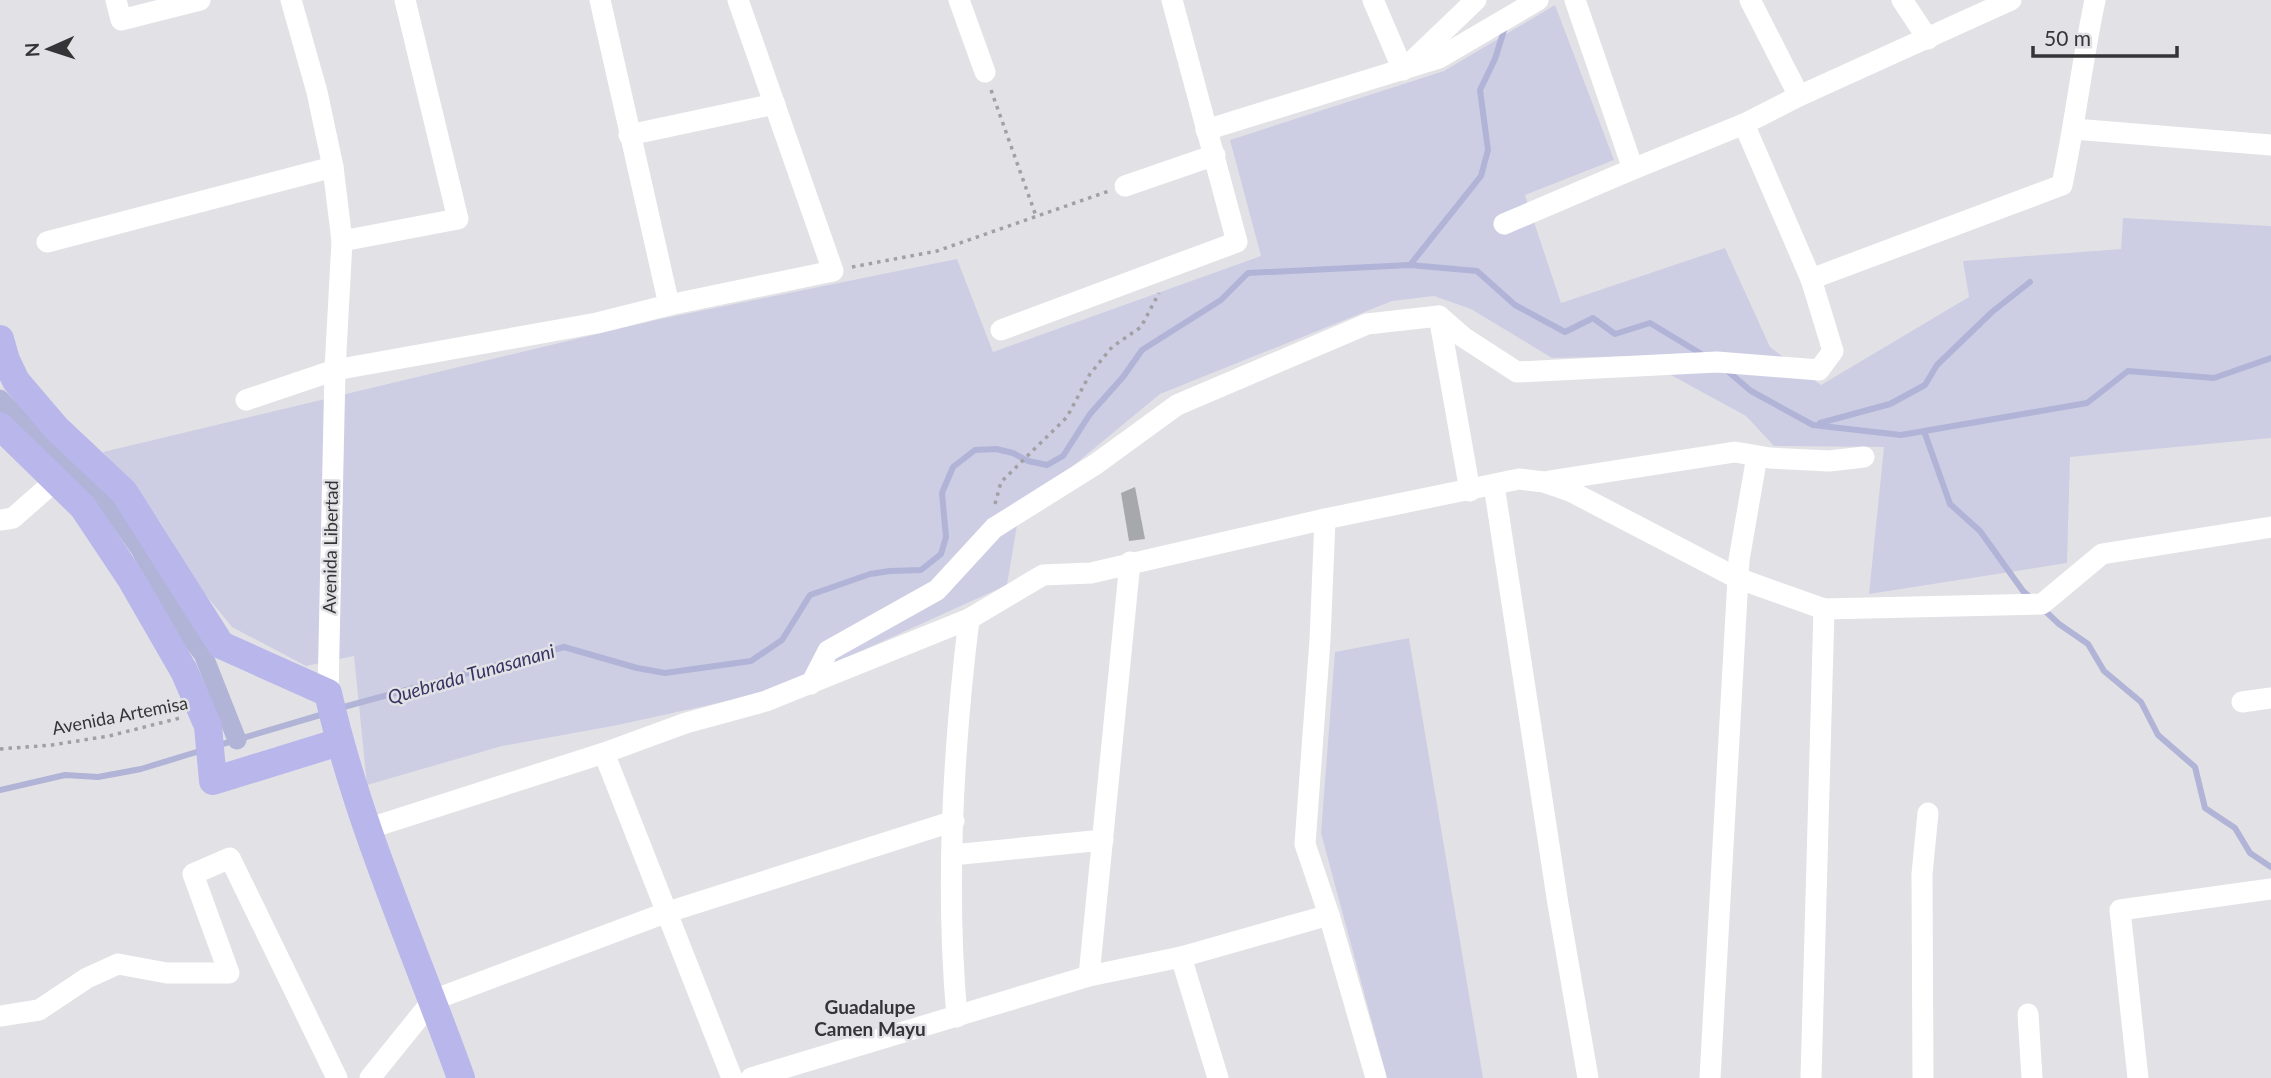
<svg xmlns="http://www.w3.org/2000/svg" width="2271" height="1078" viewBox="0 0 2271 1078" font-family="Lato,sans-serif">
<style>
.green{fill:#cdcee4}
.lines{fill:none;stroke-linecap:round;stroke-linejoin:round}
.stream{stroke:#b1b3d7;stroke-width:6}
.canal{stroke:#b1b3d7;stroke-width:19}
.building{fill:#a7a8ab}
.path{stroke:#a1a1a4;stroke-width:3.5;stroke-dasharray:3.5 5;stroke-linecap:butt}
.minor{stroke:#fff;stroke-width:21}
.major{stroke:#b8b6eb;stroke-width:28}
.labels{text-anchor:middle;stroke-width:5;stroke-linejoin:round;paint-order:stroke}
.street-label{font-size:18px;fill:#353537;stroke:#e2e2e6}
.water-label{font-size:19px;font-style:italic;fill:#373464;stroke:#e2e2e6}
.neighbourhood-label{font-size:19px;font-weight:bold;fill:#353537;stroke:#e2e2e6}
</style>
<rect width="100%" height="100%" fill="#e2e2e6"/>
<!-- green -->
<g class="green">
<polygon points="1555,5 1614,160 1525,195 1561,303 1725,248 1770,347 1821,385 1969,297 1963,261 2121,249 2123,218 2271,226 2271,438 2070,457 2067,563 1869,594 1884,447 1774,446 1746,416 1636,356 1552,358 1471,309 1434,296 1392,301 1160,394 1068,470 1021,501 1007,585 848,657 759,694 618,725 502,746 367,785 354,656 306,666 232,627 200,588 160,522 103,452 656,320 957,259 993,352 1261,256 1230,140 1444,71"/>
<polygon points="1409,638 1483,1078 1387,1078 1321,833 1335,652"/>
</g>
<g class="lines">
<!-- stream -->
<g class="stream">
<polyline points="1410,265 1481,176 1488,150 1480,90 1495,59 1505,27"/>
<polyline points="1724,368 1751,391 1813,425 1901,435 2087,403 2128,371 2214,378 2271,358"/>
<polyline points="1820,423 1890,404 1925,385 1937,365 1992,312 2030,282"/>
<polyline points="1924,431 1950,504 1980,531 2023,591 2033,600"/>
<polyline points="2041,607 2059,624 2088,644 2104,671 2141,702 2158,735 2195,767 2205,808 2235,828 2250,853 2271,867"/>
<polyline points="340,708 564,647 637,668 665,673 751,661 782,640 810,595 870,574 890,571 921,570 941,554 946,537 942,493 953,467 975,450 996,449 1013,453 1028,461 1047,465 1063,456 1090,414 1123,377 1142,350 1221,300 1248,273 1410,265 1477,271 1515,305 1565,332 1593,318 1615,334 1650,323 1703,355"/>
<polyline points="216,746 327,713"/>
<polyline points="0,790 65,775 98,777 141,769 203,750"/>
</g>
<!-- canal -->
<polyline class="canal" points="0,399 31,431 64,460 111,508 140,549 189,636 203,654 237,740"/>
</g>
<!-- building -->
<polygon class="building" points="1135,487 1145,539 1129,541 1121,493"/>
<g class="lines">
<!-- path -->
<g class="path">
<polyline points="991,90 1036,216"/>
<polyline points="852,267 937,251 1109,191"/>
<polyline points="995,504 1001,482 1067,417 1090,374 1112,347 1141,327 1159,293"/>
<polyline points="0,749 52,745 109,736 180,718"/>
</g>
<!-- minor -->
<g class="minor">
<polyline points="116,0 121,20 200,0"/>
<polyline points="291,0 317,92 333,167 342,241 335,370 328,693"/>
<polyline points="600,0 669,305"/>
<polyline points="959,0 985,72"/>
<polyline points="1373,0 1403,70"/>
<polyline points="1575,0 1633,169"/>
<polyline points="1750,0 1799,96"/>
<polyline points="1902,0 1928,39"/>
<polyline points="1407,66 1476,0"/>
<polyline points="2074,129 2271,145"/>
<polyline points="1206,130 1439,58 1538,0"/>
<polyline points="629,135 775,104"/>
<polyline points="1125,186 1215,155"/>
<polyline points="1504,224 1633,169 1744,124 1799,96 2011,0"/>
<polyline points="342,241 458,219 405,0"/>
<polyline points="47,242 333,167"/>
<path d="M1811,279l251,-94c13,-61 20,-124 33,-185"/>
<polyline points="1439,316 1470,491"/>
<polyline points="1001,330 1237,242 1172,0"/>
<polyline points="246,400 335,370 597,323 669,305 833,271 738,0"/>
<polyline points="1549,481 1735,452 1770,458 1829,461 1864,457"/>
<polyline points="1494,485 1558,904 1588,1078"/>
<polyline points="1325,519 1320,640 1305,844 1329,915 1376,1078"/>
<polyline points="0,520 13,518 56,480"/>
<polyline points="1824,609 2042,604 2102,554 2271,527"/>
<polyline points="811,684 828,651 937,590 994,528 1096,464 1177,405 1367,324 1439,316 1463,337 1517,372 1717,362 1819,370 1833,351 1811,279 1744,124"/>
<polyline points="2242,702 2271,698"/>
<polyline points="604,753 732,1078"/>
<polyline points="367,829 604,753 686,723 766,701 969,619 1043,575 1091,573 1325,519 1519,479 1544,482 1570,491 1737,578 1824,609 1811,1078"/>
<polyline points="952,855 1103,840"/>
<polyline points="1181,957 1218,1078"/>
<polyline points="1089,976 1130,562"/>
<polyline points="2028,1014 2032,1078"/>
<polyline points="0,1016 39,1010 87,978 118,964 167,973 229,973 193,874 230,858 337,1078"/>
<path d="M957,1017c-12,-132 -4,-267 12,-398"/>
<polyline points="370,1078 433,1000 665,913 954,821"/>
<polyline points="751,1078 1089,976 1181,957 1329,915"/>
<polyline points="1710,1078 1739,560 1757,456"/>
<polyline points="1923,1078 1922,874 1928,813"/>
<polyline points="2138,1078 2120,910 2271,889"/>
</g>
<!-- major -->
<g class="major">
<path d="M0,339l6,21 10,21 41,48 67,63 97,153 107,48c30,132 87,257 133,385"/>
<polyline points="0,426 83,507 131,579 184,671 208,726 213,781 339,742"/>
</g>
</g>
<g class="labels">
<!-- street labels -->
<g class="street-label">
<text transform="translate(331 547) rotate(-89)" y="6">Avenida Libertad</text>
<text transform="translate(120 716) rotate(-11)" y="6">Avenida Artemisa</text>
</g>
<!-- water labels -->
<g class="water-label">
<text transform="translate(471 674) rotate(-16)" y="7">Quebrada Tunasanani</text>
</g>
<!-- neighbourhood labels -->
<g class="neighbourhood-label">
<text x="870" y="1014">Guadalupe<tspan x="870" dy="22">Camen Mayu</tspan></text>
</g>
</g>
<!-- north arrow -->
<g transform="translate(49 49) rotate(267)" stroke="#e2e2e6" stroke-width="5" paint-order="stroke">
<path d="M0-5L12 26L0 18L-12 26Z" fill="#353537"/>
<text y="-10" font-size="19" font-weight="bold" text-anchor="middle" fill="#353537">N</text>
</g>
<!-- scale -->
<path d="M2033 46v10h144v-10" fill="none" stroke="#353537" stroke-width="3.5"/>
<text x="2044" y="46" font-size="21" fill="#353537" stroke="#e2e2e6" stroke-width="5" paint-order="stroke">50 m</text>
</svg>
